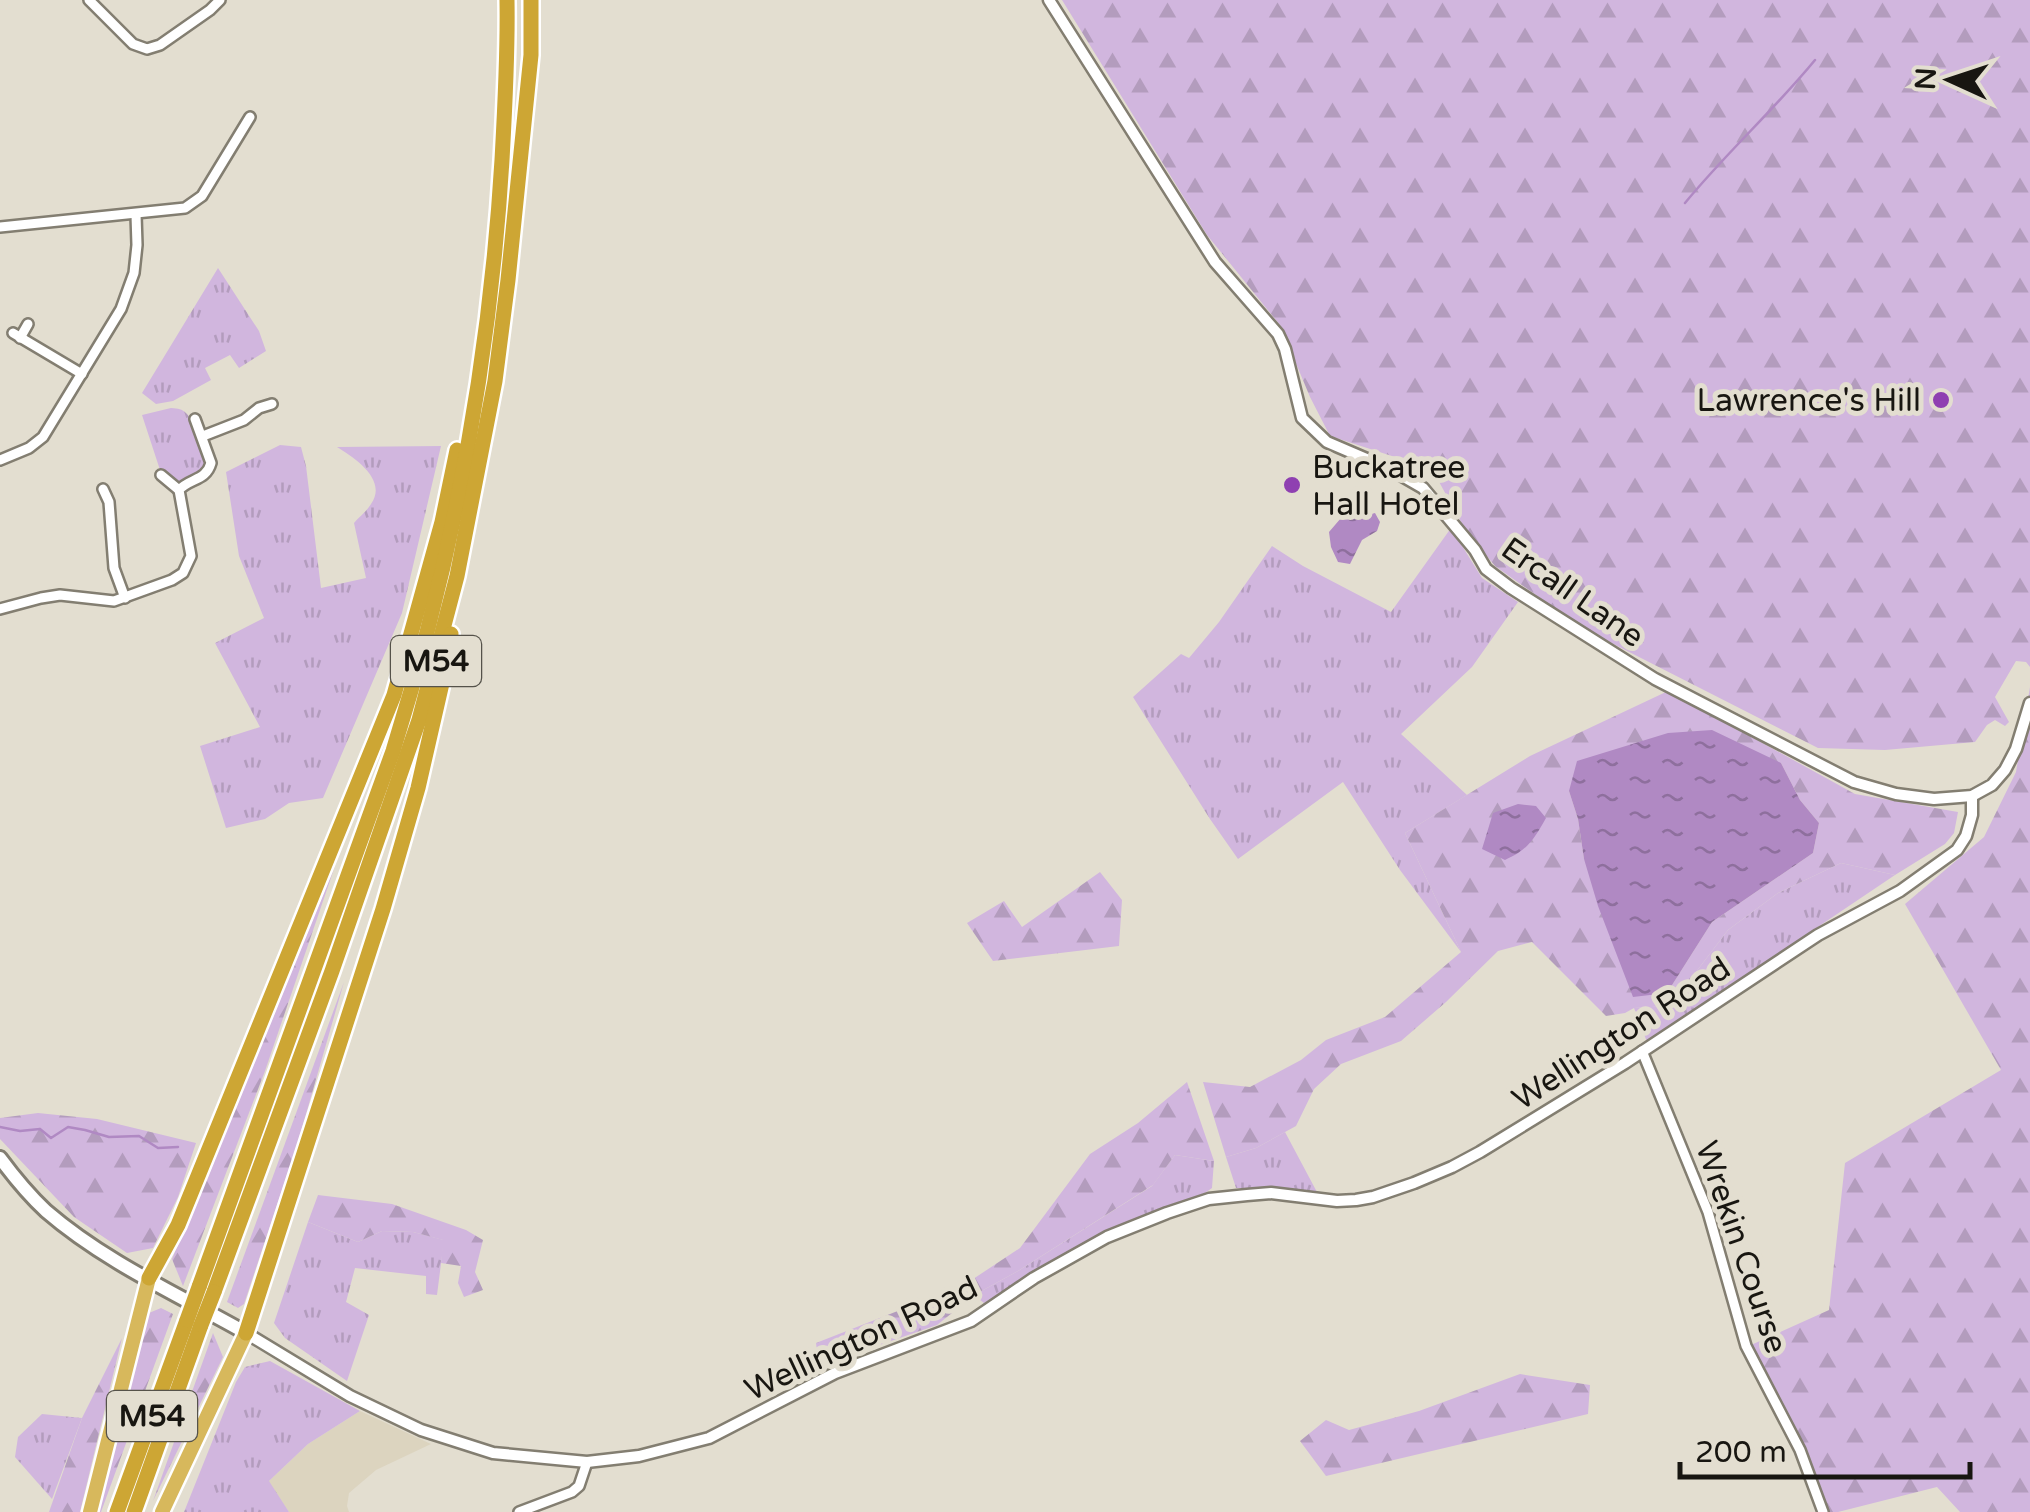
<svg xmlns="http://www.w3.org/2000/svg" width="2030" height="1512" viewBox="0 0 2030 1512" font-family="'Varela Round',sans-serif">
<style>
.built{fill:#dcd4bf}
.grass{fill:url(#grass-tufts)}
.forest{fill:url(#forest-firs);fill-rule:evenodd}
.water{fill:url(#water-ripples)}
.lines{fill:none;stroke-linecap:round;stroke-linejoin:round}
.stream{stroke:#b089c3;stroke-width:2.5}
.minor-casing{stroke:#837e71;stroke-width:14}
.tertiary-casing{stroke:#837e71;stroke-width:15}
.secondary-casing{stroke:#837e71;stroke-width:18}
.trunk-casing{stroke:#fff;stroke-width:19}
.motorway-casing{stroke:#fff;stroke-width:20}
.minor{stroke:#fff;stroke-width:9}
.tertiary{stroke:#fff;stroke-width:10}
.secondary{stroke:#fff;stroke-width:12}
.trunk{stroke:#d7b85c;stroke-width:14}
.motorway{stroke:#cda634;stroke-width:15}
.motorway-bridge-casing{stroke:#fff;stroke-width:20;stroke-linecap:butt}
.motorway-bridge{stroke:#cda634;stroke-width:15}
.poi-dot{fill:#8f40b1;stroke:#e3ded0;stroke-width:4}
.labels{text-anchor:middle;stroke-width:10;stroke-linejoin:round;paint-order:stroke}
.shield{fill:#e3ded0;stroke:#55524a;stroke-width:2.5}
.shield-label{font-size:30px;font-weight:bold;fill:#181611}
.poi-label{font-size:32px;fill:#181611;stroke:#e3ded0;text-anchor:end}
.street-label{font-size:32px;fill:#181611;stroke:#e3ded0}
</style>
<defs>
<pattern id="grass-tufts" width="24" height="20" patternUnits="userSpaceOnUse" patternTransform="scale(2.5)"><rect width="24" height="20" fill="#d1b6de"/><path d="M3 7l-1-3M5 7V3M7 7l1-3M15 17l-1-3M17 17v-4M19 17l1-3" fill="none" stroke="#b39cbd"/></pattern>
<pattern id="forest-firs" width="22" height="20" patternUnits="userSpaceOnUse" patternTransform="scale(2.5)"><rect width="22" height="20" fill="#d1b6de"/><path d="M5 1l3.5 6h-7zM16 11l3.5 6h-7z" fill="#b39cbd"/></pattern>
<pattern id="water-ripples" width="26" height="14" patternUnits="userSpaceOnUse" patternTransform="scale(2.5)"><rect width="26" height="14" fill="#b089c3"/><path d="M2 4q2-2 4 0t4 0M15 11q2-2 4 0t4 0" fill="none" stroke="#8e6f9d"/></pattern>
</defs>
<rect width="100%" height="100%" fill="#e3ded0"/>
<!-- built -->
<polygon class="built" points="360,1411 431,1444 376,1470 349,1493 347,1506 349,1512 289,1512 268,1482 308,1444"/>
<!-- grass -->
<g class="grass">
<polygon points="218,268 259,331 266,351 239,368 230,355 205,368 211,380 173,401 156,404 142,393"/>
<path d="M171,408c8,1 10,0 16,6 7,8 21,39 18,48 -3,11 -18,16 -27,20l-18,-12 -18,-55z"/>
<path d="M280,445l21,2 5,19 15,122 45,-10 -12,-55c5,-6 13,-12 17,-19 17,-24 -16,-46 -34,-57l104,-1 -39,167 -79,185 -34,5 -24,16 -39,9 -26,-82 60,-19 -45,-84 49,-25 -25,-62 -13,-84z"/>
<polygon points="1451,528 1482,578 1518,602 1472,667 1401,734 1467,795 1405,833 1461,952 1400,870 1343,782 1238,859 1210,819 1133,697 1181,654 1189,658 1219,622 1272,546 1303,566 1391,612"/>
<polygon points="1841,863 1895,875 1647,1042 1634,1008 1670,1006 1728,930 1778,893"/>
<polygon points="1285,1132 1318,1194 1285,1188 1236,1188 1226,1157 1256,1148"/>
<polygon points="1175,1155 1214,1161 1212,1188 1205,1193 1094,1239 984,1303 976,1297 976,1294 1018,1271 1152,1186"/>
<polygon points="308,1222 358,1242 382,1231 413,1232 444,1240 437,1295 426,1294 426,1276 355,1268 346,1302 369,1315 347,1381 285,1338 274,1323"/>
<polygon points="270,1361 360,1411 308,1444 269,1481 289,1512 184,1512 236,1382 245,1367"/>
<polygon points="42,1414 82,1418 52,1499 15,1457 18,1437"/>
</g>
<!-- forest -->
<g class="forest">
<polygon points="1062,0 2030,0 2030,667 2026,662 2016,661 1995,697 2009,722 2005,726 1995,720 1987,725 1975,742 1885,750 1818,748 1584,629 1495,566 1466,531 1432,469 1330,436 1310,397 1280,325 1207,235"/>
<polygon points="2030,687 2030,1512 1960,1512 1937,1487 1838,1512 1828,1512 1751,1345 1829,1310 1845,1163 2001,1070 1905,904 1984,837 2016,772"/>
<path d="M1668,691l187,103 103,18 -4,21 -9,11 -50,31 -54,-12 -63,30 -50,37 -58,76 -36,2 -9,5 -19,3 -74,-74 -34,9 -52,51 -45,39 -60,23 -27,25 -18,37 -40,22 -30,9 -23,-75 47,5 51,-27 25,-20 59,-23 76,-65 -56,-119 125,-77zM1781,763l19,37 19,23 -6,30 -101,69 -45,71 -83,-134 -6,-40 -9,-28z"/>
<polygon points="335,866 265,1071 183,1286 172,1259"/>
<polygon points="1100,872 1122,900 1119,946 993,961 967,923 1004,901 1022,927"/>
<polygon points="344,982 298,1142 244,1304 238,1308 227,1302"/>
<polygon points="1187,1082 1214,1161 1175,1155 1153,1185 1018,1271 976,1294 976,1297 967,1301 937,1325 819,1366 816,1343 964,1285 1020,1248 1090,1154 1138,1123"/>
<polygon points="38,1113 97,1119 196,1143 178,1197 153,1248 127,1253 74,1217 0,1139 0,1118"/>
<polygon points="318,1195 392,1204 466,1230 483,1240 475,1272 483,1290 464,1297 458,1283 461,1266 441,1263 443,1240 413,1232 382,1231 358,1242 308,1222"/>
<polygon points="161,1308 173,1314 101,1512 99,1512 149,1313"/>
<polygon points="213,1333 223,1357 153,1501"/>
<polygon points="122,1338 80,1512 49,1512 82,1418"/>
<polygon points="1520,1374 1590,1385 1588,1414 1326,1476 1300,1441 1326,1420 1349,1430 1419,1411"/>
</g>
<!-- water -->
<g class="water">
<polygon points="1375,513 1380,522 1377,531 1362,540 1350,564 1338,562 1331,547 1329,532 1341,518 1357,518"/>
<polygon points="1712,730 1781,763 1800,800 1819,823 1813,853 1712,922 1667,993 1633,997 1598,906 1584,859 1578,819 1569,791 1577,761 1668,733"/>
<path d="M1518,804l18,2 10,12c-12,21 -18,32 -41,42l-23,-11 11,-36z"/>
</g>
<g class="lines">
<!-- stream -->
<g class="stream">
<path d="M1685,203c41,-50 89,-93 130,-143"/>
<polyline points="0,1127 20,1131 40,1129 51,1138 68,1127 85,1130 109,1137 139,1136 158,1148 178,1147"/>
</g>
<!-- minor casing -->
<g class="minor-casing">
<g id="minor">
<polyline points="89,0 133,44 147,49 160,45 210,10 220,0"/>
<polyline points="0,227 185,208 202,196 250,117"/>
<polyline points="13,333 82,374"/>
<polyline points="20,338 28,324"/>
<polyline points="203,436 244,420 259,408 272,404"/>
<polyline points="0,460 29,448 43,437 121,309 134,273 137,245 136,215"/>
<polyline points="161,475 179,490"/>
<polyline points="103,489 109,502 114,568 125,598"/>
<path d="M0,609l41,-11 19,-3 54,6 58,-21 11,-7 8,-17 -12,-66c11,-12 27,-9 32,-27l-16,-44"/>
<polyline points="1642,1051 1708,1212 1746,1346 1800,1450 1823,1512"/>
<polyline points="519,1512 572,1492 579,1486 587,1462"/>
</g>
</g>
<!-- tertiary casing -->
<g class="tertiary-casing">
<g id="tertiary">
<polyline points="1049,0 1215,262 1278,334 1285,349 1302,418 1327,442 1390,469 1423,488 1475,550 1486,569 1511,588 1655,679 1854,782 1896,794 1934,799 1972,796 1992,785 2005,770 2016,749 2030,703"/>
<polyline points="246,1333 350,1396 421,1430 493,1453 587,1462 639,1456 709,1438 835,1373 971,1321 1034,1278 1107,1237 1167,1213 1209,1199 1247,1195 1271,1193 1337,1201 1356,1200 1373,1197 1414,1183 1452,1167 1480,1152 1625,1063 1818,935 1900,891 1957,850 1966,836 1972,815 1972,796"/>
</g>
</g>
<!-- secondary casing -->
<g class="secondary-casing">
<path id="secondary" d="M0,1158c14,19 29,37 46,53 59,51 133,84 200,122"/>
</g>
<!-- trunk casing -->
<g class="trunk-casing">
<g id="trunk">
<polyline points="90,1512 149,1278"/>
<polyline points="162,1512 246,1333"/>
</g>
</g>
<!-- motorway casing -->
<g class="motorway-casing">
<g id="motorway">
<polyline points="149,1278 178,1225 394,695 442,522 457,450"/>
<path d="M199,1287l194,-536c60,-192 97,-391 109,-591 3,-54 6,-106 5,-160"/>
<polyline points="214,1292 332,971 419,720 457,576 495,381 508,280 531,55 531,0"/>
<polyline points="246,1333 383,909 418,788 448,657 451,634"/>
<polyline points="117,1512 187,1320"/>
<polyline points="134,1512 201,1325"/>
</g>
</g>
<!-- minor -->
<use href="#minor" class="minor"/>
<!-- tertiary -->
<use href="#tertiary" class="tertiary"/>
<!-- secondary -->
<use href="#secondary" class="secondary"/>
<!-- trunk -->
<use href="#trunk" class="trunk"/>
<!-- motorway -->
<use href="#motorway" class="motorway"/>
<!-- motorway-bridge casing -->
<g class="motorway-bridge-casing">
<g id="motorway-bridge">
<polyline points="187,1320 199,1287"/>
<polyline points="201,1325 214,1292"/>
</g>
</g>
<!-- motorway-bridge -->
<use href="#motorway-bridge" class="motorway-bridge"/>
</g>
<!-- markers -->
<g class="poi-dot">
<circle cx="1941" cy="400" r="10"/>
<circle cx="1292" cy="485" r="10"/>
</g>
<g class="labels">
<!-- shield labels -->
<g class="shield">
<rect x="391" y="636" width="90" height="50" rx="8"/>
<rect x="107" y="1391" width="90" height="50" rx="8"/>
</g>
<g class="shield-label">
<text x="436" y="671">M54</text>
<text x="152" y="1426">M54</text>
</g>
<!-- poi labels -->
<g class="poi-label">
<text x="1921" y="411">Lawrence's Hill</text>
<text x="1312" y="478" text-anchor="start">Buckatree<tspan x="1312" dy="37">Hall Hotel</tspan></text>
</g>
<!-- street labels -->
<g class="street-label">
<text transform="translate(1573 592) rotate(35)" y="11">Ercall Lane</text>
<text transform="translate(1621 1033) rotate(-33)" y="11">Wellington Road</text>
<text transform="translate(1742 1247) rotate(71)" y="11">Wrekin Course</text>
<text transform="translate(861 1338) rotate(-25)" y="11">Wellington Road</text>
</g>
</g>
<!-- north arrow -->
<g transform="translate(1950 80) rotate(273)" stroke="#e3ded0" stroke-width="8" paint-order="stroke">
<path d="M0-8L18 38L0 25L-18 38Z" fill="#181611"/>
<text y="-15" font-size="28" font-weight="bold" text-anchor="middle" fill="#181611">N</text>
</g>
<!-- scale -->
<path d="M1680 1462v15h290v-15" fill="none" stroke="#181611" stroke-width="5"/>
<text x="1695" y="1462" font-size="30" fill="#181611" stroke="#e3ded0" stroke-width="8" paint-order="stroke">200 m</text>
</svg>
